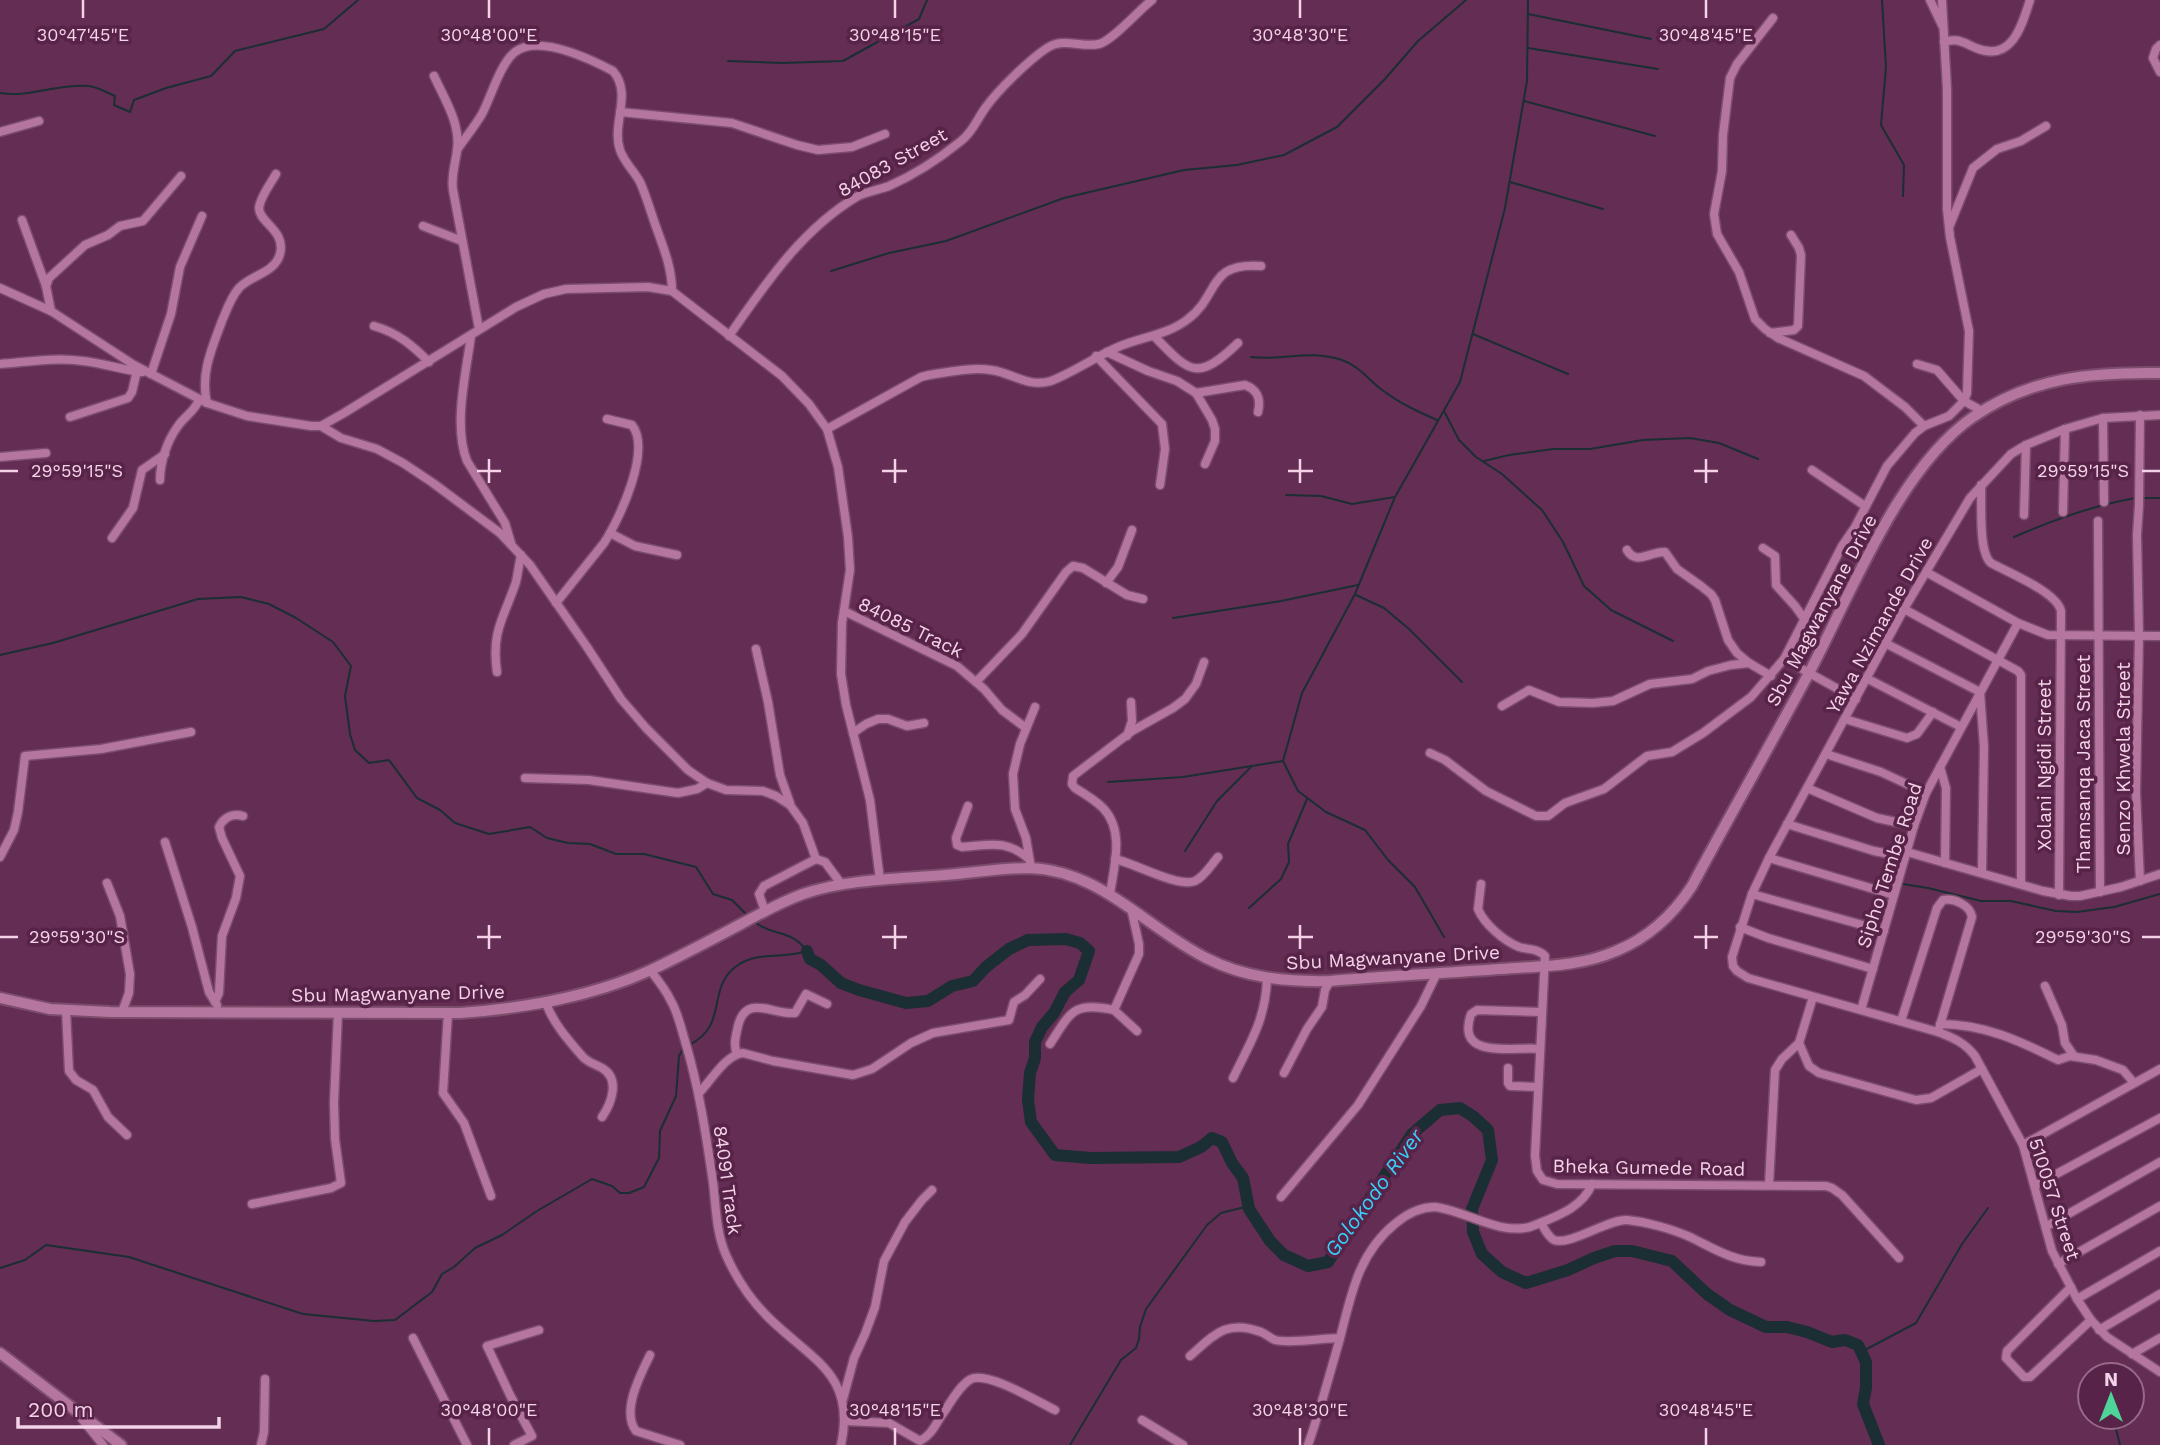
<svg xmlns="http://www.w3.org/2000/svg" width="2160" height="1445" viewBox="0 0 2160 1445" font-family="'Work Sans',sans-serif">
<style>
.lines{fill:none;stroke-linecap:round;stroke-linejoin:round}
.stream{stroke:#1a2e34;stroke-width:2}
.river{stroke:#1a2e34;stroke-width:12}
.minor-casing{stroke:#7b4c6c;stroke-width:11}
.secondary-casing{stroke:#7b4c6c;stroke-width:14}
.minor{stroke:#b4769e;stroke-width:8}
.secondary{stroke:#b4769e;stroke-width:10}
.ticks{fill:none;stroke:#f4d2e7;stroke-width:2.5}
.labels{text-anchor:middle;stroke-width:7;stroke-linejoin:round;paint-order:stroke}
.street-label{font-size:19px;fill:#f4d2e7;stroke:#582348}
.water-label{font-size:21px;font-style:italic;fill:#37d1fb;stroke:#582348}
.ticks-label{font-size:18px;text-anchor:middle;fill:#f4d2e7;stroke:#582348;stroke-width:7;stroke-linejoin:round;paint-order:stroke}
</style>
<rect width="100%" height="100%" fill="#642d53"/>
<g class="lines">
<!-- stream -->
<g class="stream">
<polyline points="1882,0 1886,67 1881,125 1904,165 1903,196"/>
<polyline points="1528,14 1651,39"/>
<polyline points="1528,48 1658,69"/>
<polyline points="728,61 782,63 843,61 919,19 927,0"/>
<path d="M0,93c30,5 59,-10 89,-7 9,1 18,7 26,10l-1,9 16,7 4,-12 32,-12 45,-12 24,-25 89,-22 34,-29"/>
<polyline points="1524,101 1655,136"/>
<polyline points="1510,182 1603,209"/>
<polyline points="831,271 889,253 946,241 1064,198 1184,170 1237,165 1284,155 1337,127 1384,80 1418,41 1466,0"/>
<polyline points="1473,334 1568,374"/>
<path d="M1251,357c34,4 56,-8 91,3 18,6 28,22 43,32 16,12 34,20 52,28"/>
<polyline points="1444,411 1459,440 1476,457 1502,474 1542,510 1563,542 1584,586 1611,610 1673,641"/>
<polyline points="1484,461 1509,455 1553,449 1590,449 1643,440 1690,438 1719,443 1758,459"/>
<polyline points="1286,495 1321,496 1352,504 1395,497"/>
<polyline points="2142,498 2160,498"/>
<path d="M2014,537c39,-17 80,-32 122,-39"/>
<polyline points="1356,595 1384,608 1409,629 1462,682"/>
<polyline points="1173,618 1281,601 1358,585"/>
<polyline points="0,655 53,643 198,599 241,597 269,604 296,618 333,642 351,666 345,696 350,734 355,750 369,763 389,760 417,798 440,810 455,823 489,834 530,827 547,838 568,843 590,844 616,854 644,854 696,867 713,894 732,900 748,916"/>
<polyline points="1108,782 1183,777 1283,761"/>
<polyline points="1185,851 1217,801 1251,767"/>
<polyline points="1903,884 1928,888 1981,901 2011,901 2056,911 2077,912 2114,907 2160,894"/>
<polyline points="1249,908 1281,879 1289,862 1288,844 1307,799"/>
<polyline points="1444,937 1415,887 1388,860 1365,830 1326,812 1298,791 1283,761 1302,693 1355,594 1395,497 1460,382 1505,208 1527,81 1528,0"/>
<path d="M689,1045c41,-20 16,-58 49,-80 20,-14 48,-6 69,-14 -17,-23 -34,-14 -52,-29"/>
<polyline points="0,1268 25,1260 46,1245 129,1257 303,1314 374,1321 395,1320 432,1292 442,1274 454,1267 475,1248 502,1235 537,1211 592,1179 612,1186 620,1193 629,1193 644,1187 659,1158 660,1131 676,1096 679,1056 684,1047"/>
<polyline points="1861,1352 1916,1323 1962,1244 1988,1208"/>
<polyline points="2104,1370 2105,1375"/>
<polyline points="2113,1417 2120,1445"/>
<polyline points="1070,1445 1121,1360 1136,1348 1139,1339 1140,1327 1146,1309 1207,1225 1221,1213 1249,1206"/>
</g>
<!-- river -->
<polyline class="river" points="807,951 810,959 821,965 841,983 859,990 906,1003 928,1001 952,986 973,981 986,967 1009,949 1028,940 1066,939 1080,943 1089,951 1079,980 1065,992 1054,1013 1042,1027 1035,1042 1035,1058 1030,1073 1028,1100 1031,1122 1055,1155 1091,1158 1179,1157 1201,1147 1212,1138 1222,1142 1232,1163 1243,1178 1249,1209 1270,1241 1284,1255 1308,1266 1328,1262 1412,1134 1440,1110 1460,1108 1474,1117 1488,1130 1492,1160 1472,1209 1473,1232 1482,1254 1502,1272 1526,1283 1568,1270 1594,1258 1615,1251 1632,1251 1672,1261 1707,1294 1730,1310 1766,1327 1787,1327 1807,1332 1832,1342 1845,1340 1858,1345 1866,1362 1866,1388 1863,1404 1879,1445"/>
<!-- minor casing -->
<g class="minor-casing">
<g id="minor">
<polyline points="1930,0 1942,25"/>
<polyline points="1773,18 1737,64 1730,78 1723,135 1722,171 1714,214 1717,234 1739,272 1755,319 1765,329 1778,338 1864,376 1905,407 1924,426"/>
<path d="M1944,42c13,-5 20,1 32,6 36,15 46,-23 54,-48"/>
<polyline points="2160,45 2156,49 2153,58 2160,72"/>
<path d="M434,76c11,24 27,48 23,75 -2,14 -6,25 -4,39l26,139"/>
<polyline points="620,112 732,123 797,145 818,150 852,147 885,134"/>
<polyline points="0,132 39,121"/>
<path d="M457,150c8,-12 18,-24 25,-36 9,-17 18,-50 33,-62 24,-18 75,7 98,19 20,23 -2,53 7,79 4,12 14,21 20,32 5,11 9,24 13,36 8,24 19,47 19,73"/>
<polyline points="22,220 46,286"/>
<polyline points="1950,225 1973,168 1997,149 2021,141 2046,126"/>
<polyline points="423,226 462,241"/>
<polyline points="0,288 51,311 134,365 207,403 247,416 311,426 321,426 344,413 516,307 544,294 566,289 648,287 672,291 782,376 809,404 827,429 838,467 848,537 850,570 842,623 841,674 846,705 870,800 880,880"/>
<polyline points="51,311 46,286 49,278 85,245 108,235 120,226 143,221 181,176"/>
<path d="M374,326c24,7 38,19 55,36"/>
<polyline points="1770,333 1794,330 1798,326 1801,255 1799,248 1791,235"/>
<path d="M471,336c-5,37 -18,90 -4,125l38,62 6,20"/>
<path d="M729,336c37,-53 73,-107 129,-140 10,-5 21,-6 31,-10 25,-11 51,-28 72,-45 12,-9 16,-22 25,-34 12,-17 44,-48 61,-59 17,-11 35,0 52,-4 13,-3 40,-34 53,-44"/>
<path d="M1154,336c36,37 43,46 84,7"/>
<polyline points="1107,352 1148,371 1177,381 1196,393 1212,420 1215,429 1215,441 1205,464"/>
<polyline points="1096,356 1162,424 1165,449 1160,485"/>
<path d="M0,364c28,-2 54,-7 83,-3 20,2 39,9 59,11"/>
<polyline points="1917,364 1937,370 1964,401 1982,411"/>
<polyline points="151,374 171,314 180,267 202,216"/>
<path d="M1196,393l49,-8c13,5 16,14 13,27"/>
<path d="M207,403c-7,-29 5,-55 15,-82 5,-12 9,-24 17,-33 12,-13 36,-15 41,-34 6,-24 -21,-31 -21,-46 1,-11 12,-25 17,-34"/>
<path d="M2160,415l-57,3 -38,11 -39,16 -15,9 -41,44 -66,111 -135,249 -17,36 -20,63 1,9 4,5 11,7 190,54c16,6 27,11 37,24l48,89 29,106 25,48 14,21 16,17 53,35"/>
<polyline points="70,417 128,398 132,392 137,371"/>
<polyline points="2103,418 2104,502"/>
<polyline points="321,426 341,438 377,449 403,463 433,483 500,533 530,565 587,647 621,699 646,728 688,770 707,783 726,790 763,791 776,796 790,805 803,823 816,859 825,862 842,885"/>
<path d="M827,429l94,-52 8,-2c20,-3 42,-8 62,-5 22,3 37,18 60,11 23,-9 44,-24 67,-34 23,-10 50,-12 70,-28 32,-24 19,-57 73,-53"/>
<polyline points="0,457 46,453"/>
<polyline points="1812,470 1865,506"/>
<path d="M160,480c0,-18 7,-39 18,-54 7,-10 16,-14 21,-26"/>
<path d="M1981,485c1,18 -3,67 10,78 18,10 66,29 70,48l-2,284"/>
<polyline points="2063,512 2065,429"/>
<polyline points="2024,515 2026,445"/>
<polyline points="2098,521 2100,892"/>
<polyline points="610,533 635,546 677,555"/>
<polyline points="112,538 133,508 142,470 165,454"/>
<polyline points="1763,548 1775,556 1776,585 1795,606 1805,620"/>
<path d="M1627,550c9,16 24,1 38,2l12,17 24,17 10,8 4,6 13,40 9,13 12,10"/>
<polyline points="1926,572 2018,623 2048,635 2160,636"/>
<polyline points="1106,583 1118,567 1132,530"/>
<path d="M556,603l48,-60c15,-23 48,-93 28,-118l-25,-6"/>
<polyline points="1904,609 2018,671 2021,675 2021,884"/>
<polyline points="844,611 957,666 984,689 1002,710 1026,728"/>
<polyline points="1887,644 1980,692 1984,747 1982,873"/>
<polyline points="756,649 768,702 780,775 790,803"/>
<path d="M497,672c-6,-41 7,-54 19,-90 2,-9 3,-18 5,-27"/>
<polyline points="1868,679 1961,727"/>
<polyline points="976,682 1022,634 1066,572 1073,566 1083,568 1127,595 1143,599"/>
<polyline points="1856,699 1784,659 1842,546 1855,527 1887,466 1915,433 1924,426 1949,416 1964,401 1967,393 1969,331 1950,237 1947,209 1947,89 1942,0"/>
<polyline points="1502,706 1529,690 1559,702 1593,703 1613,701 1650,684 1692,679 1708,671 1731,665 1749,663 1771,676"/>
<polyline points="1845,719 1907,738 1917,734 1933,712"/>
<polyline points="853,733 866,724 878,719 888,719 907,726 924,723"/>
<polyline points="1127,736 1132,721 1131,702"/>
<polyline points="1430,753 1445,760 1486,791 1536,816 1548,816 1565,803 1604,789 1647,756 1672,752 1703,733 1751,697 1784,659"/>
<polyline points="1826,754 1881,772 1926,793"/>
<polyline points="1940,767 1946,788 1945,863"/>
<polyline points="525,778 589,780 678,793 697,789 707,783"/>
<polyline points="1807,788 1877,818 1914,826"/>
<path d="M968,806l-12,32 1,7 5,2c28,-2 44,-8 67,12"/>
<polyline points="1787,824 1874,851 1905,857"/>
<polyline points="165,842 192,927 209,992 217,1005"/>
<polyline points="1907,852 2043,891 2071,896 2080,896 2121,887 2160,874"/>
<polyline points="0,857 14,830 18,812 25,756 101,749 191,732"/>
<polyline points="1769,858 1894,895"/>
<path d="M1115,859c19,4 63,29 80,22 9,-4 16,-16 23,-24"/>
<polyline points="1031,868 1026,838 1015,809 1013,774 1020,744 1035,707"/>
<polyline points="2140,881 2136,792 2139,636 2137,535 2139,505 2140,415"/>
<polyline points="107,883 120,916 130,974 129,993 122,1012"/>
<path d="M1481,884l-3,25c6,15 26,32 41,38 10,3 18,1 26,9l-10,200 2,15 6,9 14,4 269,2 6,2 10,7 57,63"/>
<path d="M1110,894c4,-28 15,-63 -7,-86 -8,-8 -18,-14 -28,-20l-3,-4 1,-8 59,-45 41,-23 12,-9 11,-15 8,-22"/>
<polyline points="1752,894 1884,931"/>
<polyline points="1131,908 1139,944 1139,954 1114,1010 1137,1031"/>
<polyline points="765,911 759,894 764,886 816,859"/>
<polyline points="1740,927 1768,938 1873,969"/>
<path d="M650,970c8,10 16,20 21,31 7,12 10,27 14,40 14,46 21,94 28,141 3,25 3,50 13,73 11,25 25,46 45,65 43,41 85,56 70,125"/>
<polyline points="2045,986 2062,1025 2065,1043 2074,1056"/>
<path d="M215,1002l4,-9 3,-57 14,-38 4,-22 -18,-38 -3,-11c5,-10 14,-14 24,-11"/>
<path d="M546,1003c7,20 23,38 37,54 6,6 12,7 19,11 19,11 9,36 0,49"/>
<polyline points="66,1010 69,1071 76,1080 93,1090 108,1117 127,1135"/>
<polyline points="1861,1010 1914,826 1926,793 2018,623"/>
<polyline points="448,1013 443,1093 464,1123 491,1196"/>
<path d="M1901,1021l36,-113 6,-8c11,-2 27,5 29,17l-34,115"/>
<path d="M1940,1024c44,0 80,17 118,36l12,-4 26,4 27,10 11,13"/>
<polyline points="1799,1043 1809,1066 1819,1073 1916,1100 1931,1098 1982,1069"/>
<path d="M1050,1044c21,-32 23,-43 64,-34"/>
<path d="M1540,1049c-26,-3 -85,12 -69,-35l6,-4 65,2"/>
<path d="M737,1054c-4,-10 -1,-18 1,-28 8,-33 35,-11 57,-13l11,-19 21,10"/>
<polyline points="1508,1068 1508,1083 1510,1086 1538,1087"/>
<polyline points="1284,1073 1307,1029 1322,1007 1325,990 1330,981"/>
<path d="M1233,1078c17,-35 33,-59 34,-100"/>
<path d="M699,1093c12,-12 26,-38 44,-40l30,8 80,14 19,-6 39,-26 22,-10 76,-13 5,-18 11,-7 15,-16"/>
<polyline points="2023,1145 2160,1069"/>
<polyline points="1769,1185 1775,1070 1782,1059 1799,1043 1813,997"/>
<polyline points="2036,1185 2160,1118"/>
<polyline points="1281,1197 1358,1105 1421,1006 1437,973"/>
<polyline points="252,1204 331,1188 341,1183 335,1139 334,1102 338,1013"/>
<path d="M1541,1223c3,5 7,14 13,17 16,6 54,-21 73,-20 20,2 45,9 63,17 25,12 42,24 71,25"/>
<polyline points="2047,1226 2160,1162"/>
<polyline points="2058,1264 2160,1206"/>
<polyline points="2071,1287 2007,1351 2006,1358 2024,1377 2030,1377 2091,1320"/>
<polyline points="2077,1299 2160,1251"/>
<polyline points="2099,1330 2160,1294"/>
<polyline points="413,1338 467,1445"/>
<polyline points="2132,1354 2160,1338"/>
<path d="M650,1355c-10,20 -29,57 -14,76l44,14"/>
<path d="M1190,1356c24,-21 36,-37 71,-24 5,2 9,6 14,8 15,4 48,-2 65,-2"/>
<polyline points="843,1399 854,1358 865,1334 875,1307 884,1261 905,1222 922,1200 932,1190"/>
<polyline points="82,1419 103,1445"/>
<polyline points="1142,1420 1183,1445"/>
<path d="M845,1421l44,2 31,18c12,-6 16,-18 24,-29 7,-10 15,-26 27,-33 17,-8 67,23 84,31"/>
<polyline points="261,1445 264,1432 265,1379"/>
<polyline points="514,1445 532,1436 510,1395 487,1346 539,1330"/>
<path d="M1308,1445c12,-34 21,-69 31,-103 12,-45 18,-88 57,-119 11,-9 23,-16 39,-16 32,4 63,28 95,20 24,-10 52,-18 62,-43"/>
</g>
</g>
<!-- secondary casing -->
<g class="secondary-casing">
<g id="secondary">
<path d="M0,998l50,11 60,3 350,1c66,-5 131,-16 191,-43 30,-14 60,-30 90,-46 20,-11 40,-22 62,-30 44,-15 95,-15 142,-19 27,-2 56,-7 84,-7 72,2 117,60 177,90 39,20 81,24 124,23 57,-5 114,-8 171,-12 38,-3 79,-2 115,-18 32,-13 57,-36 76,-65 38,-71 79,-142 117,-213 42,-79 90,-205 164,-256 58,-40 119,-45 187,-44"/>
<polyline points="0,1353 121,1445"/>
</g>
</g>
<!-- minor -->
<use href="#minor" class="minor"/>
<!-- secondary -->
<use href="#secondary" class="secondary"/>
</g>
<!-- ticks -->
<path class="ticks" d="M83,0v18M489,0v18M895,0v18M1300,0v18M1706,0v18M489,459v24M895,459v24M1300,459v24M1706,459v24M0,471h18M477,471h24M882,471h25M1288,471h25M1694,471h24M2142,471h18M489,925v24M895,925v24M1300,925v24M1706,925v24M0,937h18M477,937h24M882,937h25M1288,937h25M1694,937h24M2142,937h18M489,1428v17M895,1428v17M1300,1428v17M1706,1428v17"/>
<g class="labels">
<!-- street labels -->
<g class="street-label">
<text transform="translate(892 162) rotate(-29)" y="7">84083 Street</text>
<text transform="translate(1821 610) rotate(-62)" y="7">Sbu Magwanyane Drive</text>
<text transform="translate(1879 625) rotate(-61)" y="7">Yawa Nzimande Drive</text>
<text transform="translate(911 627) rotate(26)" y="7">84085 Track</text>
<text transform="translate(2123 759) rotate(-90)" y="7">Senzo Khwela Street</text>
<text transform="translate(2083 764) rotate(-90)" y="7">Thamsanqa Jaca Street</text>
<text transform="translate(2044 765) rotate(-90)" y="7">Xolani Ngidi Street</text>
<text transform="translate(1889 865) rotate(-72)" y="7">Sipho Tembe Road</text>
<text transform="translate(1393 957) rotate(-3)" y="7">Sbu Magwanyane Drive</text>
<text transform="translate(398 993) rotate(-1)" y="7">Sbu Magwanyane Drive</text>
<text transform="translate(1649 1167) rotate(1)" y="7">Bheka Gumede Road</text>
<text transform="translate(728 1180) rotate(82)" y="7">84091 Track</text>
<text transform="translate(2055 1199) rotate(72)" y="7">510057 Street</text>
</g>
<!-- water labels -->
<g class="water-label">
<text transform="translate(1374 1193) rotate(-54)" y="7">Golokodo River</text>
</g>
</g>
<g class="ticks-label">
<text x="83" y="41">30°47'45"E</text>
<text x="489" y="41">30°48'00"E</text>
<text x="895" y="41">30°48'15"E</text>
<text x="1300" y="41">30°48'30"E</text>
<text x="1706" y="41">30°48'45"E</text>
<text x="77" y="477">29°59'15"S</text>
<text x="2083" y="477">29°59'15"S</text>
<text x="77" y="943">29°59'30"S</text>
<text x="2083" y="943">29°59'30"S</text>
<text x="489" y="1416">30°48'00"E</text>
<text x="895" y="1416">30°48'15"E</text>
<text x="1300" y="1416">30°48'30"E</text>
<text x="1706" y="1416">30°48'45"E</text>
</g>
<!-- north arrow -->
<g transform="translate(2111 1396)"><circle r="33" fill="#582348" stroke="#966988" stroke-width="2"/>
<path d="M0-5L12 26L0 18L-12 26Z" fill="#4ed399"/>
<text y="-10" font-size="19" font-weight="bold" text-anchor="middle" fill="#f4d2e7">N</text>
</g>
<!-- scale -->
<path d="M18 1417v10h201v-10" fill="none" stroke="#f4d2e7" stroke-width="3.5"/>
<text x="28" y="1417" font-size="21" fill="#f4d2e7" stroke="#582348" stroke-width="5" paint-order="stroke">200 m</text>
</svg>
